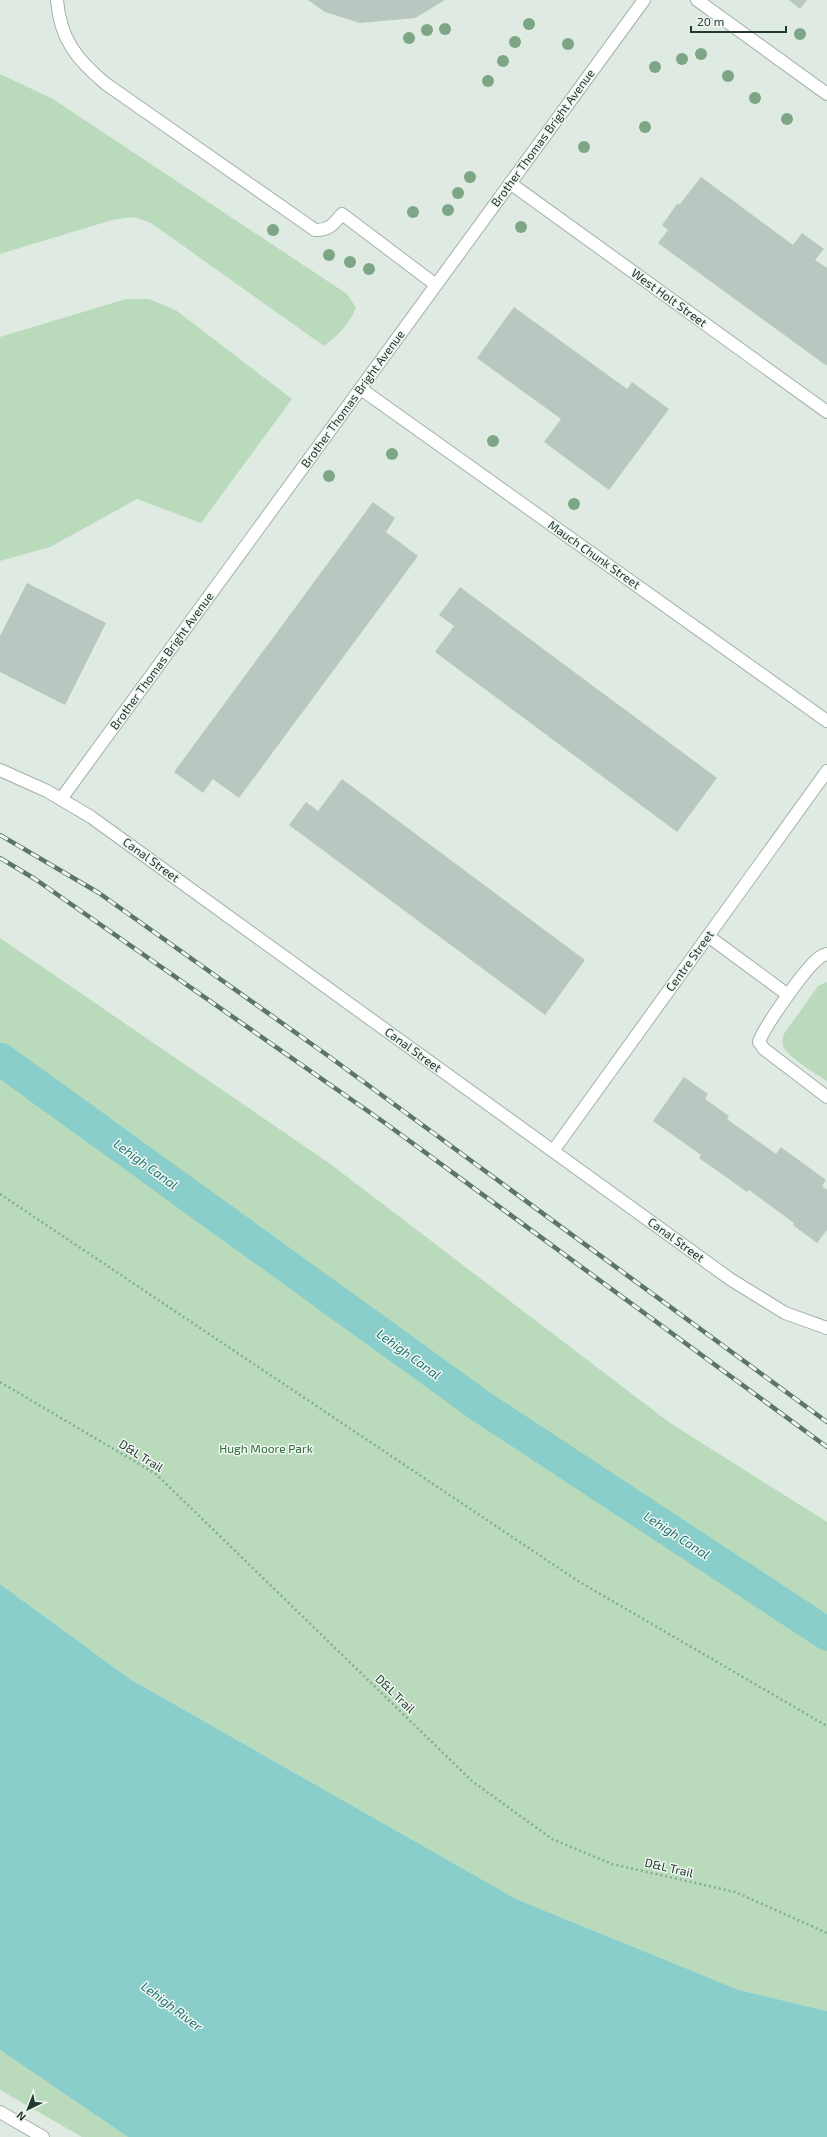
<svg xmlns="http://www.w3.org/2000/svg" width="827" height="2137" viewBox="0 0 827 2137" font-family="'Exo 2',sans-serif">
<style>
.green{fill:#b9dbbb}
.water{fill:#89cecb}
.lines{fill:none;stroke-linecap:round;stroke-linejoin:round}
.canal{stroke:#89cecb;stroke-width:33}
.building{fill:#b8c7bf}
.minor-casing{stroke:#a2b1a9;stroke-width:14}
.path{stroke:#81ad96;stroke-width:2.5;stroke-dasharray:2 3;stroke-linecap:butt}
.minor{stroke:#fff;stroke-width:12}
.rail-casing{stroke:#5b7569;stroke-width:4.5}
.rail{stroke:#f0f7f2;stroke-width:3;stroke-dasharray:9;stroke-linecap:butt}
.tree{fill:#7da686}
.labels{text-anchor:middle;stroke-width:3;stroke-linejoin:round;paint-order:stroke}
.street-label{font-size:12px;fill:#21392e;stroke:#f0f7f2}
.park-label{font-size:12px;fill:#2d6f3a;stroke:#f0f7f2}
.water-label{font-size:13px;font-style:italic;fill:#1e7370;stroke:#f0f7f2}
</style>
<rect width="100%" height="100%" fill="#dfeae3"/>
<!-- green -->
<g class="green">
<path d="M0,74l53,25 294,195 9,14c-7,17 -18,27 -32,38l-173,-123 -17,-6 -22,3 -112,34z"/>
<polygon points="126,299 149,299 177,311 292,399 201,523 137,499 50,547 0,561 0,337"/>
<polygon points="0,938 329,1163 670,1423 827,1522 827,2011 739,1990 516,1899 130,1679 0,1584"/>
<path d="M827,982v99c-10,-7 -40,-24 -44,-35 -1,-4 0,-9 1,-12l34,-48z"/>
<polygon points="0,2050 128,2137 82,2137 0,2090"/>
</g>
<!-- water -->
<polygon class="water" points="0,1584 130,1679 516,1899 739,1990 827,2011 827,2137 128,2137 0,2050"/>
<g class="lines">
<!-- canal -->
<polyline class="canal" points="0,1059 482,1407 827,1634"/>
</g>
<!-- building -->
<g class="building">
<polygon points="308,0 445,0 415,18 360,23 325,12"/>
<polygon points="789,0 807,0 800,9"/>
<polygon points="701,177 793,245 802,233 824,249 815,260 827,268 827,366 658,243 668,230 662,225 677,204 680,204"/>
<polygon points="514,307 627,389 632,382 669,409 609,490 544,442 561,419 477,358"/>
<polygon points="373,502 395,518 386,532 418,556 239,798 213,779 203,793 174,772"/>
<polygon points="27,583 106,623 65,705 0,672 0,636"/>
<polygon points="460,587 717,778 677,832 435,652 454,626 439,615"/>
<polygon points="342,779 585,960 545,1015 289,825 306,802 318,811"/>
<polygon points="684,1077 708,1094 705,1099 729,1116 727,1119 776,1154 781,1147 826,1180 822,1186 827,1190 827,1230 817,1243 793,1225 794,1223 749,1190 747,1192 699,1158 701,1155 653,1121"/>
</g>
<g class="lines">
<!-- minor casing -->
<g class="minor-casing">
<g id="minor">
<path d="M57,0c3,39 20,60 49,84l209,146c13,1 19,-6 27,-16l94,71"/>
<polyline points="697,0 827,94"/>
<polyline points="510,183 827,412"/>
<polyline points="361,389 827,721"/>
<polyline points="0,770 47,791 91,817 730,1279 785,1313 827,1328"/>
<polyline points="61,799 644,0"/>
<polyline points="708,936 788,995"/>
<path d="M827,954c-3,1 -6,2 -8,4 -13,9 -55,69 -60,84l5,7 63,48"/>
<polyline points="553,1151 827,771"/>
<polyline points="0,2112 43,2137"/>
</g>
</g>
<!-- path -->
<g class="path">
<polyline points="0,1194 578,1581 827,1726"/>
<polyline points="0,1382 156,1474 472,1781 552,1839 612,1864 735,1892 827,1933"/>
</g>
<!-- minor -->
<use href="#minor" class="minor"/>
<!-- rail casing -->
<g class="rail-casing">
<g id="rail">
<polyline points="0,835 99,893 327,1055 827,1422"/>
<polyline points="0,858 35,879 385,1123 827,1447"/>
</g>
</g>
<!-- rail -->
<use href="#rail" class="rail"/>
</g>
<!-- trees -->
<g class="tree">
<circle cx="529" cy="24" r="6"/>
<circle cx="445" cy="29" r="6"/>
<circle cx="427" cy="30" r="6"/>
<circle cx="800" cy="34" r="6"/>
<circle cx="409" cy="38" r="6"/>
<circle cx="515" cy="42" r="6"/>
<circle cx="568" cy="44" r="6"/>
<circle cx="701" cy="54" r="6"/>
<circle cx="682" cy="59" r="6"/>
<circle cx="503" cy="61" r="6"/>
<circle cx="655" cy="67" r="6"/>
<circle cx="728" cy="76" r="6"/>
<circle cx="488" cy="81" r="6"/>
<circle cx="755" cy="98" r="6"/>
<circle cx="787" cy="119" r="6"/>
<circle cx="645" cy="127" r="6"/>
<circle cx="584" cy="147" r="6"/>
<circle cx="470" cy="177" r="6"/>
<circle cx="458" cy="193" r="6"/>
<circle cx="448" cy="210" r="6"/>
<circle cx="413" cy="212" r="6"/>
<circle cx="521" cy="227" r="6"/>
<circle cx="273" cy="230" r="6"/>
<circle cx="329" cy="255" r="6"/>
<circle cx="350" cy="262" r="6"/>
<circle cx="369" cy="269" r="6"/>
<circle cx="493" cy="441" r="6"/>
<circle cx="392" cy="454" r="6"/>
<circle cx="329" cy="476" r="6"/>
<circle cx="574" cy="504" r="6"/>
</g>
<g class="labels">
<!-- street labels -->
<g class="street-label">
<text transform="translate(543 138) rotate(-54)" y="4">Brother Thomas Bright Avenue</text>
<text transform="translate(669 298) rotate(36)" y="4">West Holt Street</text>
<text transform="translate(353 399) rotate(-54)" y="4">Brother Thomas Bright Avenue</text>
<text transform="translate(594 555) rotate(35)" y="4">Mauch Chunk Street</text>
<text transform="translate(162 661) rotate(-54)" y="4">Brother Thomas Bright Avenue</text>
<text transform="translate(151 860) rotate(36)" y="4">Canal Street</text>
<text transform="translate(690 961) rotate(-54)" y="4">Centre Street</text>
<text transform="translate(413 1050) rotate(36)" y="4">Canal Street</text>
<text transform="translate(676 1240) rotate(36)" y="4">Canal Street</text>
<text transform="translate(141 1456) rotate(32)" y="4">D&amp;L Trail</text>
<text transform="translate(395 1694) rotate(44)" y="4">D&amp;L Trail</text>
<text transform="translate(669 1868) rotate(13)" y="4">D&amp;L Trail</text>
</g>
<!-- park labels -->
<g class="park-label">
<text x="266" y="1453">Hugh Moore Park</text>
</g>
<!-- water labels -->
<g class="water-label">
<text transform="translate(146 1164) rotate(36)" y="5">Lehigh Canal</text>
<text transform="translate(409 1354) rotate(36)" y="5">Lehigh Canal</text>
<text transform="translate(677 1535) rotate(33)" y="5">Lehigh Canal</text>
<text transform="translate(172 2006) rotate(37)" y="5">Lehigh River</text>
</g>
</g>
<!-- north arrow -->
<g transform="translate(28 2109) rotate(223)" stroke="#f0f7f2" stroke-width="3" paint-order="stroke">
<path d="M0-3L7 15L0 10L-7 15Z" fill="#21392e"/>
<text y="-6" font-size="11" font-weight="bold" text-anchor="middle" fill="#21392e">N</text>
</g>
<!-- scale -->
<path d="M691 26v6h95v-6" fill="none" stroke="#21392e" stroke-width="2"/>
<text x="697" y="26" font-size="12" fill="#21392e" stroke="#f0f7f2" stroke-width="3" paint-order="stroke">20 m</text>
</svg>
